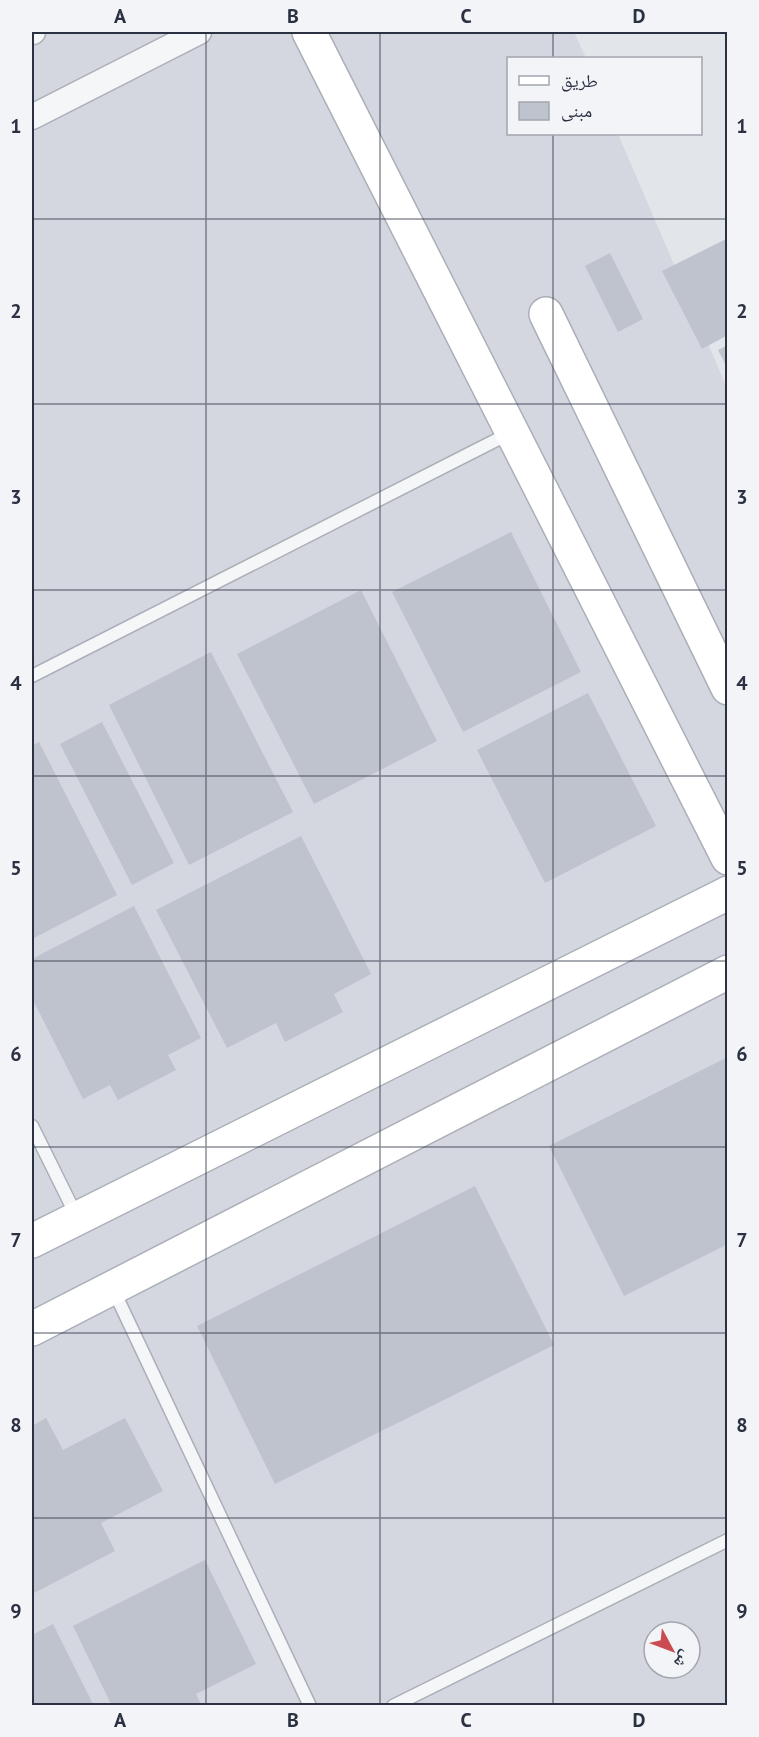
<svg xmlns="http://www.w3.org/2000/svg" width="759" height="1737" viewBox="0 0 759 1737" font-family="'PT Sans','Noto Naskh Arabic',sans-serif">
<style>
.built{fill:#d4d7df;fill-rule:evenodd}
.building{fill:#bfc3cd}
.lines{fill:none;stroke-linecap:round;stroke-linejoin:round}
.lane-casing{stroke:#abafb8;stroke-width:15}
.street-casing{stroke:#abafb8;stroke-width:27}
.secondary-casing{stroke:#abafb8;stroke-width:36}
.lane{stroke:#f5f6f8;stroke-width:12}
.street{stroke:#f5f6f8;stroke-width:24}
.secondary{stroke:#fff;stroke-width:33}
.grid{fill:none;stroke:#2b3142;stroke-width:1.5;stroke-opacity:0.55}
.neatline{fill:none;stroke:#2b3142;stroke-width:2}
.grid-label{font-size:20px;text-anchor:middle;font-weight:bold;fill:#2b3142}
</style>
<rect width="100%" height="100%" fill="#e2e5ea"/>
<!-- built -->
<path class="built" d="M32,32h542l12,26h-78v76h110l109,254v1317l-695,1zM654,1632h36v36h-36z"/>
<!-- building -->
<g class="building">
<polygon points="728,238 728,335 702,349 662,271"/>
<polygon points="610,253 643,319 618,332 585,266"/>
<polygon points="728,345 728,369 718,350"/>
<polygon points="511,532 581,672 463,732 392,592"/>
<polygon points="361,590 437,741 314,804 237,654"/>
<polygon points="211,652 293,812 189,865 109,705"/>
<polygon points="588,693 656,826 545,883 477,750"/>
<polygon points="102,722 174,863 132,885 60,744"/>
<polygon points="39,742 117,895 32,939 32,746"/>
<polygon points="301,836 371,974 334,994 343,1012 285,1042 276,1023 227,1048 156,910"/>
<polygon points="134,906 201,1038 168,1055 176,1070 118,1100 110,1085 83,1099 32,998 32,959"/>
<polygon points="728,1057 728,1244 624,1296 549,1146"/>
<polygon points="475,1186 554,1345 275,1484 197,1326"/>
<polygon points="46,1418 63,1450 125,1418 163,1491 101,1523 115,1551 32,1594 32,1426"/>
<polygon points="205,1560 256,1664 196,1694 202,1706 112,1706 73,1626"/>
<polygon points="53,1624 94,1706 32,1706 32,1635"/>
</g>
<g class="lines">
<!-- lane casing -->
<g class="lane-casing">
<g id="lane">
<polyline points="32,676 512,432"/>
<polyline points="32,1126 77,1217"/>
<polyline points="113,1289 310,1706"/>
<polyline points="393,1706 728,1540"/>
</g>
</g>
<!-- street casing -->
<g class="street-casing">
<g id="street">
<polyline points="32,32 33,32"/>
<polyline points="32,117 199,32"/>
</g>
</g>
<!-- secondary casing -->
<g class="secondary-casing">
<g id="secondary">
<polyline points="309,32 728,858"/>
<polyline points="546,314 728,688"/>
<polyline points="32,1241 728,893"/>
<polyline points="32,1329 728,972"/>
</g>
</g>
<!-- lane -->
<use href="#lane" class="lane"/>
<!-- street -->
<use href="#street" class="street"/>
<!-- secondary -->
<use href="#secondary" class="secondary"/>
</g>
<!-- grid -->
<path class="grid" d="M206,32v1674M380,32v1674M553,32v26M553,134v1572M32,219h696M32,404h696M32,590h696M32,776h696M32,961h696M32,1147h696M32,1333h696M32,1518h696"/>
<!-- border -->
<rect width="759" height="1737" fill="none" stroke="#f2f4f7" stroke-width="66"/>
<!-- legend -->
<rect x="507" y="57" width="195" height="78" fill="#f2f4f7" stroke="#a2a6af" stroke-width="1.5"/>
<rect x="519" y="76" width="30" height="9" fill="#ffffff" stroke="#a2a6af" stroke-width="1.5"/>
<text x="561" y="87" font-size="18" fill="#2b3142">طريق</text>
<rect x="519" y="102" width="30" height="18" fill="#bfc3cd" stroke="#a2a6af" stroke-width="1.5"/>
<text x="561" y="117" font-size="18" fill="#2b3142">مبنى</text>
<!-- north arrow -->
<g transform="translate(672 1650) rotate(131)"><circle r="28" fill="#f2f4f7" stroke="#a2a6af" stroke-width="1.5"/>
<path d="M0-4.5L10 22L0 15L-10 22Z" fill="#cb4b52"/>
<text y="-9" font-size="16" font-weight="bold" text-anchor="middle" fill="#2b3142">ش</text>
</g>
<rect x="33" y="33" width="693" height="1671" class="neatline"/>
<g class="grid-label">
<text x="120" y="23">A</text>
<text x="293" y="23">B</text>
<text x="466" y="23">C</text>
<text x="639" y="23">D</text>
<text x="16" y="133">1</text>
<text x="742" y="133">1</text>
<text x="16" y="318">2</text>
<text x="742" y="318">2</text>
<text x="16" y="504">3</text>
<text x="742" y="504">3</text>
<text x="16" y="690">4</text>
<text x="742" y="690">4</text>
<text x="16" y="875">5</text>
<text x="742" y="875">5</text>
<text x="16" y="1061">6</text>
<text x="742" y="1061">6</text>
<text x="16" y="1247">7</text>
<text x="742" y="1247">7</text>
<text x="16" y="1432">8</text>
<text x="742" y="1432">8</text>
<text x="16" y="1618">9</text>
<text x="742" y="1618">9</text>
<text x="120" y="1727">A</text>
<text x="293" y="1727">B</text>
<text x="466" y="1727">C</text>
<text x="639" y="1727">D</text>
</g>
</svg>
